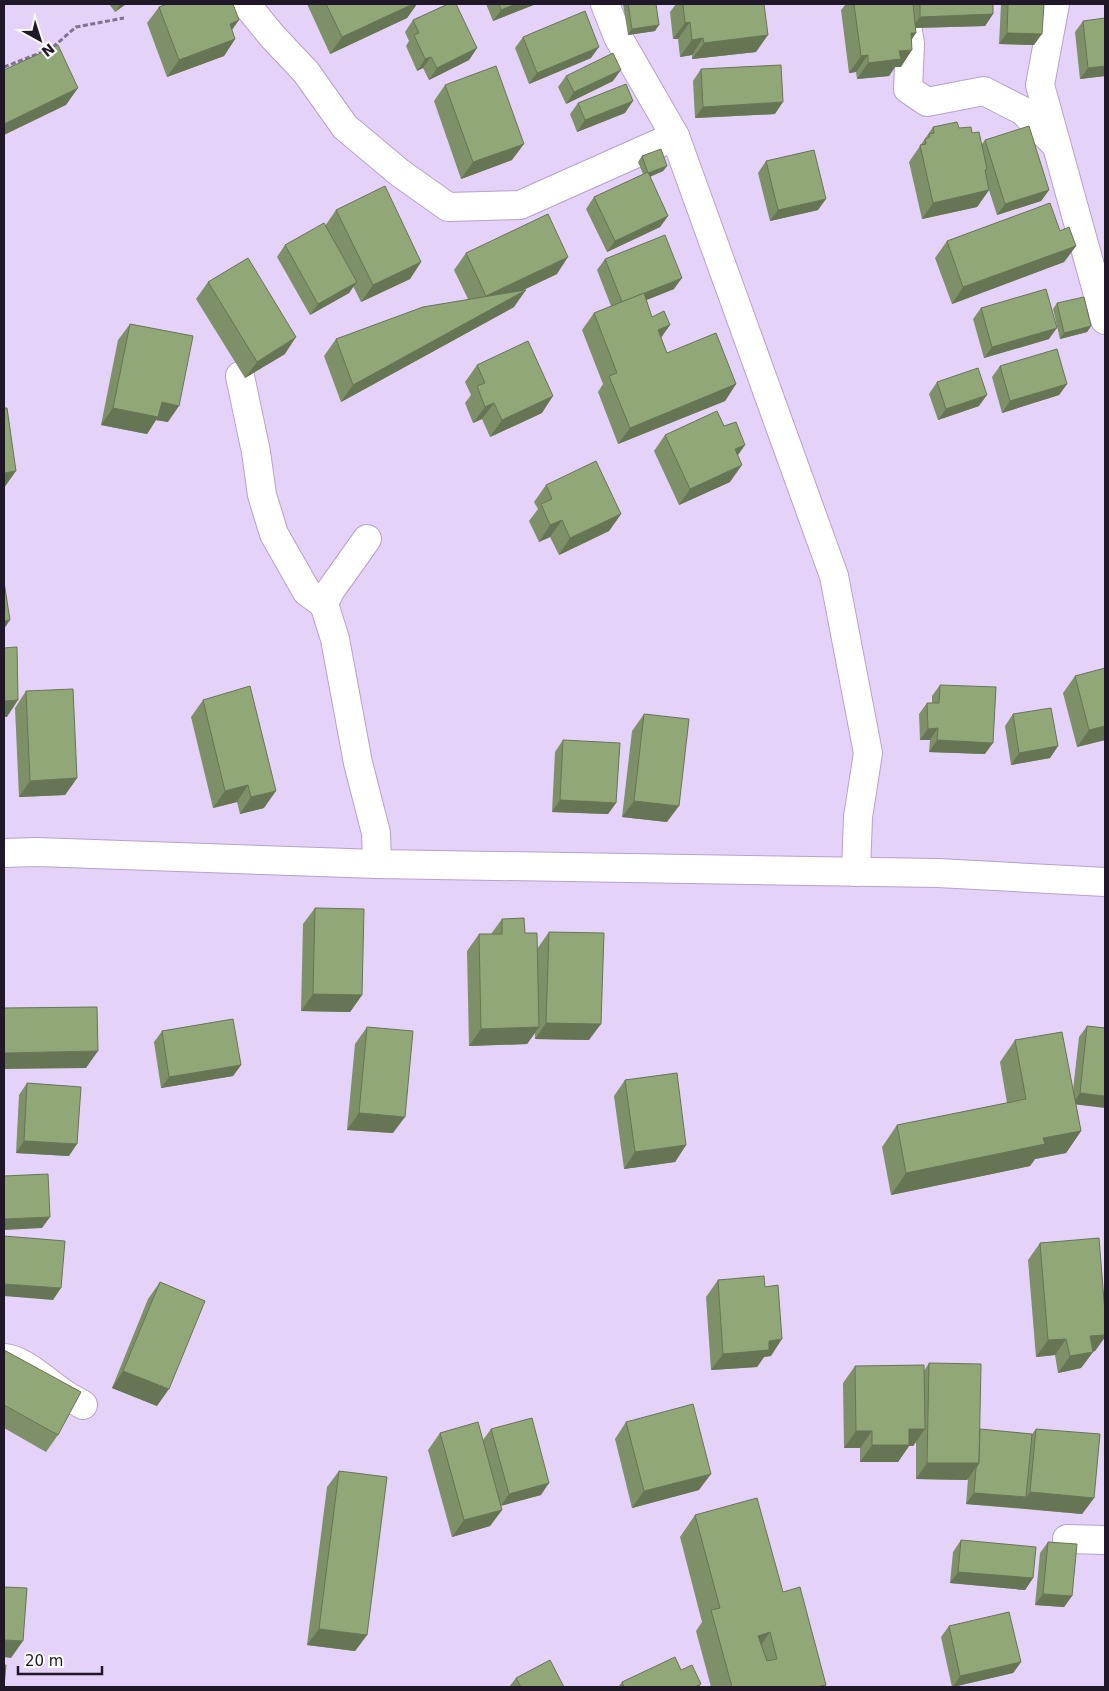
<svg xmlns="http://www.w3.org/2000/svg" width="1109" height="1691" viewBox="0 0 1109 1691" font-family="'DejaVu Sans',sans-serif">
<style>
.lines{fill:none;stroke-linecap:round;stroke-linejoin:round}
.minor-casing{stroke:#b7a0ce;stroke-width:30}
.path{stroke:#81738e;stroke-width:3;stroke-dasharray:5 2.5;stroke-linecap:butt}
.minor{stroke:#fff;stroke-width:28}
.wall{fill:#7e9067}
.shaded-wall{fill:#667554}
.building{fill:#92a778;stroke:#667554;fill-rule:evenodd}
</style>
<rect width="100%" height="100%" fill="#e5d2f8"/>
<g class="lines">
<!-- minor casing -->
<g class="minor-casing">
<g id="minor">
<polyline points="246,4 272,36 306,72 345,127 400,173 448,207 520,205 675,136"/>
<polyline points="605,4 618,37 675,136 834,576 868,753 858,817 856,872"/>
<polyline points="904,4 910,44 908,89 927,102 984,91 1023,111 1054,143"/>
<polyline points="1055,4 1040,85 1105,320"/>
<polyline points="240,376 256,452 262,495 274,534 307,592 324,604"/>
<polyline points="367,539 330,591 324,604 335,639 358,763 376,833 377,864"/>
<polyline points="4,853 37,852 377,864 938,873 1105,882"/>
<path d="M4,1358c20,1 44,26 62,37 5,4 11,6 17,10"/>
<polyline points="1067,1539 1105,1540"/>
</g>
</g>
<!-- path -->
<g class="path">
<polyline points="53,47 76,27 124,18"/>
<polyline points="4,67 45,51"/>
</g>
<!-- minor -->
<use href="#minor" class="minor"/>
</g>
<!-- wall -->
<g class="wall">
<polygon points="109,4 126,4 115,12"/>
<polygon points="307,4 417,4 407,18 330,54"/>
<polygon points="486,4 536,4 493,21"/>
<polygon points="623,4 656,4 655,31 628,35"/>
<polygon points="676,4 764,4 756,52 692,59 692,55 680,57 678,39 673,39 670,12"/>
<polygon points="846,4 993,4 993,14 985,26 916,28 901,67 895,67 889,76 857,79 856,72 849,73 841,10"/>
<polygon points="1001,4 1044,4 1034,45 999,44"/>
<polygon points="159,7 232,30 235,39 224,56 167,77 147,23"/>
<polygon points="413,20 477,48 469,60 429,80 423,68 417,71 406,46 409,41 405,32"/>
<polygon points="1083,21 1105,76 1080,79 1075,32"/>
<polygon points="523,37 591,58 529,84 515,48"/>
<polygon points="701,69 775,114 695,118 693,81"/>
<polygon points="566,76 613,81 566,104 558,87"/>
<polygon points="445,85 512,160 461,179 434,101"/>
<polygon points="578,103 625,113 577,132 570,114"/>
<polygon points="933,127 959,128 972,133 982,144 985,140 1049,190 1041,201 997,215 988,187 989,190 977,207 922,219 909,162"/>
<polygon points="642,156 667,166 663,171 650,177 668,216 660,227 607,252 586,209 594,197 643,174 638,162"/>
<polygon points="766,161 818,210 770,221 758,173"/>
<polygon points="336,210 421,262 410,279 361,302 353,286 349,293 310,315 277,257 285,245 325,226"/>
<polygon points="1060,231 1076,246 1064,262 952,304 935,258 947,241"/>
<polygon points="466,253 557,274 521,291 514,307 341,402 324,356 336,339 468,299 454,270"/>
<polygon points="605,259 674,289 646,300 652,317 670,325 661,338 667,353 736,384 725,401 618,444 598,392 603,384 582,330 594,313 611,306 597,270"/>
<polygon points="208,282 285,354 245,378 196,299"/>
<polygon points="1057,303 1091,326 1087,332 1060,339 1053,309"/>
<polygon points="981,308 1049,339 984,358 973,319"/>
<polygon points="130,324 168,422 156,420 147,434 101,425 118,340"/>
<polygon points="477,365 542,413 490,437 482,419 473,423 465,403 471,395 465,382"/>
<polygon points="1000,366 1067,384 1059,395 1002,413 992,377"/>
<polygon points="937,382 979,406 938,420 929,394"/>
<polygon points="665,435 738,456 730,482 679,505 654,451"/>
<polygon points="546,485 621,514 609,531 559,555 550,537 539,542 529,521 538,509 534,502"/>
<polygon points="1075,676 1105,740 1077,747 1063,693"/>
<polygon points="940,685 985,754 929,752 930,740 920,740 919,714 927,703 932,703 932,696"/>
<polygon points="26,691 77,778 65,795 19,797 15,708"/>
<polygon points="203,700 264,808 240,814 237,802 213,808 191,717"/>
<polygon points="644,714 667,822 622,817 632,731"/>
<polygon points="1013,714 1058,746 1050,758 1011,765 1005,726"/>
<polygon points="563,740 616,803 608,814 552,812 555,752"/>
<polygon points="315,908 362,995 350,1012 301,1011 303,924"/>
<polygon points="502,919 525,933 537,949 549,932 589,1040 535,1039 535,1033 527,1044 469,1046 467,951 479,934 491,934"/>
<polygon points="1087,1026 1105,1028 1076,1105 1081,1131 1066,1153 1035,1159 1030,1166 891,1195 882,1147 897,1125 1007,1103 1000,1062 1015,1040 1073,1090 1079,1037"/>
<polygon points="367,1027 393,1133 347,1130 355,1044"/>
<polygon points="162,1031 241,1065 233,1076 161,1088 154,1042"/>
<polygon points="625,1080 686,1145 675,1162 624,1169 614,1096"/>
<polygon points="27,1083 69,1156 16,1153 19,1095"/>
<polygon points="1040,1243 1105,1313 1105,1337 1095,1351 1093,1352 1081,1368 1058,1373 1055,1355 1036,1357 1028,1260"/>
<polygon points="718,1280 771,1356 764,1357 757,1367 711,1370 706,1297"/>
<polygon points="160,1282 157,1406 112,1388 148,1299"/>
<polygon points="4,1350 58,1435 46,1452 4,1428"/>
<polygon points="929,1363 980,1429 1032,1434 1036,1429 1094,1498 1082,1514 966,1504 968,1479 967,1480 916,1479 916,1442 913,1446 909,1446 898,1462 860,1462 860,1448 844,1448 843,1383 855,1366 924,1371"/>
<polygon points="626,1422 699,1490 632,1508 615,1439"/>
<polygon points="491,1429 541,1495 501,1505 502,1510 490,1526 452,1537 428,1450 440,1433 483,1440"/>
<polygon points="339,1471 367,1635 355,1651 307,1645 327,1487"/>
<polygon points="695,1515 783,1592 826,1685 824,1687 711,1687 696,1631 702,1622 680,1537"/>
<polygon points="961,1540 1033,1578 1025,1590 950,1583 953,1552"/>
<polygon points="1048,1542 1072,1596 1064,1607 1035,1605 1040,1553"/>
<polygon points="949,1626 1021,1662 1013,1673 952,1687 941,1637"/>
<polygon points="681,1670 701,1684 699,1687 618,1687 622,1682"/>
<polygon points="516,1678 564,1687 509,1687"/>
</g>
<!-- shaded-wall -->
<g class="shaded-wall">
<polygon points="121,4 126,4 115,12"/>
<polygon points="413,4 417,4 407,18 330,54 342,37"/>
<polygon points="516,4 536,4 493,21 501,10"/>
<polygon points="993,14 985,26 912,28 920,17"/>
<polygon points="239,20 227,37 230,24"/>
<polygon points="690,22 678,39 673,39 685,23"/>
<polygon points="659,25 655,31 628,35 632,29"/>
<polygon points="911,33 916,33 905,50"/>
<polygon points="1007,33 1042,34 1034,45 999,44"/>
<polygon points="768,35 756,52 692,59 704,43"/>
<polygon points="703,38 692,55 680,57 692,40"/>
<polygon points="235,39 224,56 167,77 179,60"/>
<polygon points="599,47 591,58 529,84 537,73"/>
<polygon points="477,48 469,60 429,80 437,68"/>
<polygon points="912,50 901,67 895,67 889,76 857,79 868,63 899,51"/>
<polygon points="868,55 856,72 849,73 861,56"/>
<polygon points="431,57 423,68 417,71 425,59"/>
<polygon points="1105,66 1105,76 1080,79 1088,68"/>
<polygon points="621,70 613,81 566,104 574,92"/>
<polygon points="78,88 66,105 4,135 4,124"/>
<polygon points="633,101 625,113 577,132 585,120"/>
<polygon points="783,102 775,114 695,118 703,107"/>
<polygon points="524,144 512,160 461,179 473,162"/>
<polygon points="667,166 663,171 644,179 648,173"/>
<polygon points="989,190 977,207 922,219 933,203"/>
<polygon points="1049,190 1041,201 997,215 1005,204"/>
<polygon points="826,199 818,210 770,221 778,210"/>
<polygon points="668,216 660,227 607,252 615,241"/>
<polygon points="1076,246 1064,262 952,304 963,287"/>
<polygon points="568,257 557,274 475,313 486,296"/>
<polygon points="421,262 410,279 361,302 373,285"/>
<polygon points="682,278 674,289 614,313 622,302"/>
<polygon points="357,282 349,293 310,315 318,304"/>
<polygon points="526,290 514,307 341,402 353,385"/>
<polygon points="670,325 658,341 658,330"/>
<polygon points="1091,326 1087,332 1060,339 1064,333"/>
<polygon points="1057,328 1049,339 984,358 992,347"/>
<polygon points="296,337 285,354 245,378 257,362"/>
<polygon points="736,384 725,401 618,444 630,428"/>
<polygon points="1067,384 1059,395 1002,413 1010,401"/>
<polygon points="987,395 979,406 938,420 946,409"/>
<polygon points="553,396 542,413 490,437 502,420"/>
<polygon points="162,402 179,406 168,422 156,420 147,434 101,425 113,408"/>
<polygon points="494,403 482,419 473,423 485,407"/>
<polygon points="745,445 734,461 735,449"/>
<polygon points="742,465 730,482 679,505 690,489"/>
<polygon points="16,471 4,488 4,473"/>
<polygon points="621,514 609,531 559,555 570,538"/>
<polygon points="562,520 550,537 539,542 550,525"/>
<polygon points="10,620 4,629 4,621"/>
<polygon points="18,700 7,717 4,717 4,701"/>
<polygon points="1105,726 1105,740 1077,747 1089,730"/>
<polygon points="938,728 930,740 920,740 928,729"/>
<polygon points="937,740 993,743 985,754 929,752"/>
<polygon points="1058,746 1050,758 1011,765 1019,753"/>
<polygon points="77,778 65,795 19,797 30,781"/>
<polygon points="248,785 237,802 213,808 225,791"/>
<polygon points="276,791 264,808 240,814 251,797"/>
<polygon points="560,800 616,803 608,814 552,812"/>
<polygon points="634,801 679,806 667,822 622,817"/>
<polygon points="313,994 362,995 350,1012 301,1011"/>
<polygon points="546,1023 601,1024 589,1040 535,1039"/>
<polygon points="539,1027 527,1044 469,1046 481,1029"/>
<polygon points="98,1051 86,1068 4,1069 4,1053"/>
<polygon points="241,1065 233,1076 161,1088 169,1077"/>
<polygon points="1080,1093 1105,1096 1105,1108 1072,1104"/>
<polygon points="359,1113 405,1117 393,1133 347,1130"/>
<polygon points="1081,1131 1066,1153 1035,1159 1030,1166 891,1195 906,1173 1043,1138"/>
<polygon points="24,1141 77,1144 69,1156 16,1153"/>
<polygon points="686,1145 675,1162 624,1169 635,1152"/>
<polygon points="50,1217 42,1228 4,1230 4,1219"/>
<polygon points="4,1284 61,1288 53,1300 4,1296"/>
<polygon points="1105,1335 1105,1337 1095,1351 1078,1353 1090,1336"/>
<polygon points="782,1339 771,1356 764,1357 757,1367 711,1370 723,1354 769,1341"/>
<polygon points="1066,1339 1055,1355 1036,1357 1048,1340"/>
<polygon points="1093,1352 1081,1368 1058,1373 1070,1356"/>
<polygon points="123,1371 169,1389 157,1406 112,1388"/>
<polygon points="909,1429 925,1429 913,1446 909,1446 898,1462 860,1462 872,1445"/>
<polygon points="856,1431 872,1431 860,1448 844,1448"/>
<polygon points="927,1463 979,1463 967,1480 916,1479"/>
<polygon points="711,1474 699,1490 632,1508 644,1491"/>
<polygon points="549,1483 541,1495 501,1506 509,1494"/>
<polygon points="1030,1492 1094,1498 1082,1514 1018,1508"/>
<polygon points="974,1493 1026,1497 1018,1508 966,1504"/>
<polygon points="502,1510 490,1526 452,1537 464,1520"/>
<polygon points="958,1572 1033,1578 1025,1590 950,1583"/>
<polygon points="1043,1594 1072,1596 1064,1607 1035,1605"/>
<polygon points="319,1629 367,1635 355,1651 307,1645"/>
<polygon points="770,1632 755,1654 758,1636"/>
<polygon points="4,1640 23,1641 11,1658 4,1657"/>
<polygon points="1021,1662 1013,1673 953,1687 960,1676"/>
</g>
<!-- building -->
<g class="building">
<polygon points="167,4 233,4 239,20 230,24 235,39 179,60 159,7"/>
<polygon points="326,4 413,4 342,37"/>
<polygon points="448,4 456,4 477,48 437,68 431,57 425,59 414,35 419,33 413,20"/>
<polygon points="499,4 516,4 501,10"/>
<polygon points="628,4 656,4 659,25 632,29"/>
<polygon points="683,4 764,4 768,35 704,43 703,38 692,40 690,22 685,23"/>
<polygon points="854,4 913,4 916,33 911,33 912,50 899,51 901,59 868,63 868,55 861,56"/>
<polygon points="920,4 993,4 993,14 920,17"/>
<polygon points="1008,4 1044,4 1042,34 1007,33"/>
<polygon points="585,11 599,47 537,73 523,37"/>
<polygon points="1105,18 1105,66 1088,68 1083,21"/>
<polygon points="58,45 78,88 4,124 4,70"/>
<polygon points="613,53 621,70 574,92 566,76"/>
<polygon points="781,65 783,102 703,107 701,69"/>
<polygon points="496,66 524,144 473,162 445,85"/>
<polygon points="626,84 633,101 585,120 578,103"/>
<polygon points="957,122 959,128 971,127 972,133 979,132 987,169 985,170 989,190 933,203 920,145 926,144 925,139 930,137 929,134 934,133 933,127"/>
<polygon points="1029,126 1049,190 1005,204 985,140"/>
<polygon points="661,149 667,166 648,173 642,156"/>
<polygon points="814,150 826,199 778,210 766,161"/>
<polygon points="648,172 668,216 615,241 594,197"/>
<polygon points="385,186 421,262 373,285 336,210"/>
<polygon points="1050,203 1060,231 1069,227 1076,246 963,287 947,241"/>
<polygon points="548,214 568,257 486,296 466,253"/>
<polygon points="324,223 357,282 318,304 285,245"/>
<polygon points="665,235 682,278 622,302 605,259"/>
<polygon points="248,258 296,337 257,362 208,282"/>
<polygon points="1046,289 1057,328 992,347 981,308"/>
<polygon points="525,290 526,290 353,385 336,339 423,307"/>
<polygon points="644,293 652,317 664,311 670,325 658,330 667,353 716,333 736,384 630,428 609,376 617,373 594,313"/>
<polygon points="1084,297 1091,326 1064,333 1057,303"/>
<polygon points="130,324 193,336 179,406 162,402 158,417 113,408"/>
<polygon points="528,341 553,396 502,420 494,403 485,407 477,386 485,383 477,365"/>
<polygon points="1057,349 1067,384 1010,401 1000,366"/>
<polygon points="978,368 987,395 946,409 937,382"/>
<polygon points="4,408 7,408 16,471 4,473"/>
<polygon points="717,411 724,426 736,422 745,445 735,449 742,465 690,489 665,435"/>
<polygon points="596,461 621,514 570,538 562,520 550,525 541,504 552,499 546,485"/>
<polygon points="4,582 10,620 4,621"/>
<polygon points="17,647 18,700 4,701 4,648"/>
<polygon points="1105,668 1105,726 1089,730 1075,676"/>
<polygon points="940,685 996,687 993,743 937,740 938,728 928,729 927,703 939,703"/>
<polygon points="250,686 276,791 251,797 248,785 225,791 203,700"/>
<polygon points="73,689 77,778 30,781 26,691"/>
<polygon points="1051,708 1058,746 1019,753 1013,714"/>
<polygon points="644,714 689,719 679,806 634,801"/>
<polygon points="563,740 620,743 616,803 560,800"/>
<polygon points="315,908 364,909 362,995 313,994"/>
<polygon points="524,918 525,933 537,933 539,1027 481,1029 479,934 502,934 502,919"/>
<polygon points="549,932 604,933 601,1024 546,1023"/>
<polygon points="97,1007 98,1051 4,1053 4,1008"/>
<polygon points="233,1019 241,1065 169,1077 162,1031"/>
<polygon points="1087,1026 1105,1028 1105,1096 1080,1093"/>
<polygon points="367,1027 413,1031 405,1117 359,1113"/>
<polygon points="1062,1032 1081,1131 1043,1138 1045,1144 906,1173 897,1125 1026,1099 1015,1040"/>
<polygon points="677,1073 686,1145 635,1152 625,1080"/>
<polygon points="27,1083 81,1087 77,1144 24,1141"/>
<polygon points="48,1174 50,1217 4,1219 4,1176"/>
<polygon points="4,1236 65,1241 61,1288 4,1284"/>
<polygon points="1099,1238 1105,1313 1105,1335 1090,1336 1093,1352 1070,1356 1066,1339 1048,1340 1040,1243"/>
<polygon points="764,1276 765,1287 778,1285 782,1339 769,1341 769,1350 723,1354 718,1280"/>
<polygon points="160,1282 205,1301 169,1389 123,1371"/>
<polygon points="4,1350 81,1392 58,1435 4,1405"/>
<polygon points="929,1363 981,1364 979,1463 927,1463"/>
<polygon points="924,1365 925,1429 909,1429 909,1445 872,1445 872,1431 856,1431 855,1366"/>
<polygon points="693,1404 711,1474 644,1491 626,1422"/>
<polygon points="532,1418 549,1483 509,1494 491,1429"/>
<polygon points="478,1422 502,1510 464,1520 440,1433"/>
<polygon points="980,1429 1032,1434 1026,1497 974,1493 976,1468 979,1463"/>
<polygon points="1036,1429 1100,1434 1094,1498 1030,1492"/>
<polygon points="339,1471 387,1477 367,1635 319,1629"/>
<path d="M757,1498l26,94 17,-5 26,98 -10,2h-84l-21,-77 9,-2 -25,-93zM770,1632l7,27 -10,2 -9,-25z"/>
<polygon points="961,1540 1036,1547 1033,1578 958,1572"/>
<polygon points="1048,1542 1077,1544 1072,1596 1043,1594"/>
<polygon points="4,1587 27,1588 23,1641 4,1640"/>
<polygon points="1009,1612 1021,1662 960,1676 949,1626"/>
<polygon points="675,1657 681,1670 692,1665 701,1684 695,1687 624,1687 622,1682"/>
<polygon points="550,1660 564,1687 521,1687 516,1678"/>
<polygon points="4,1665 6,1665 4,1687"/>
</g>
<!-- border -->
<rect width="1109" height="1691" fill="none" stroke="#201728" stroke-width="10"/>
<!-- north arrow -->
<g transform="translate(40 40) rotate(141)" stroke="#fcfcfc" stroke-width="4" paint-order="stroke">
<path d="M0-4L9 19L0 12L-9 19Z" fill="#201728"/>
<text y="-8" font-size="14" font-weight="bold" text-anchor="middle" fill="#201728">N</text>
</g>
<!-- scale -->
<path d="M18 1666v8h84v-8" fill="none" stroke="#201728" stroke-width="2.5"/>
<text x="25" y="1666" font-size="15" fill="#201728" stroke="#fcfcfc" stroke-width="4" paint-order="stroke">20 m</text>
</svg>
